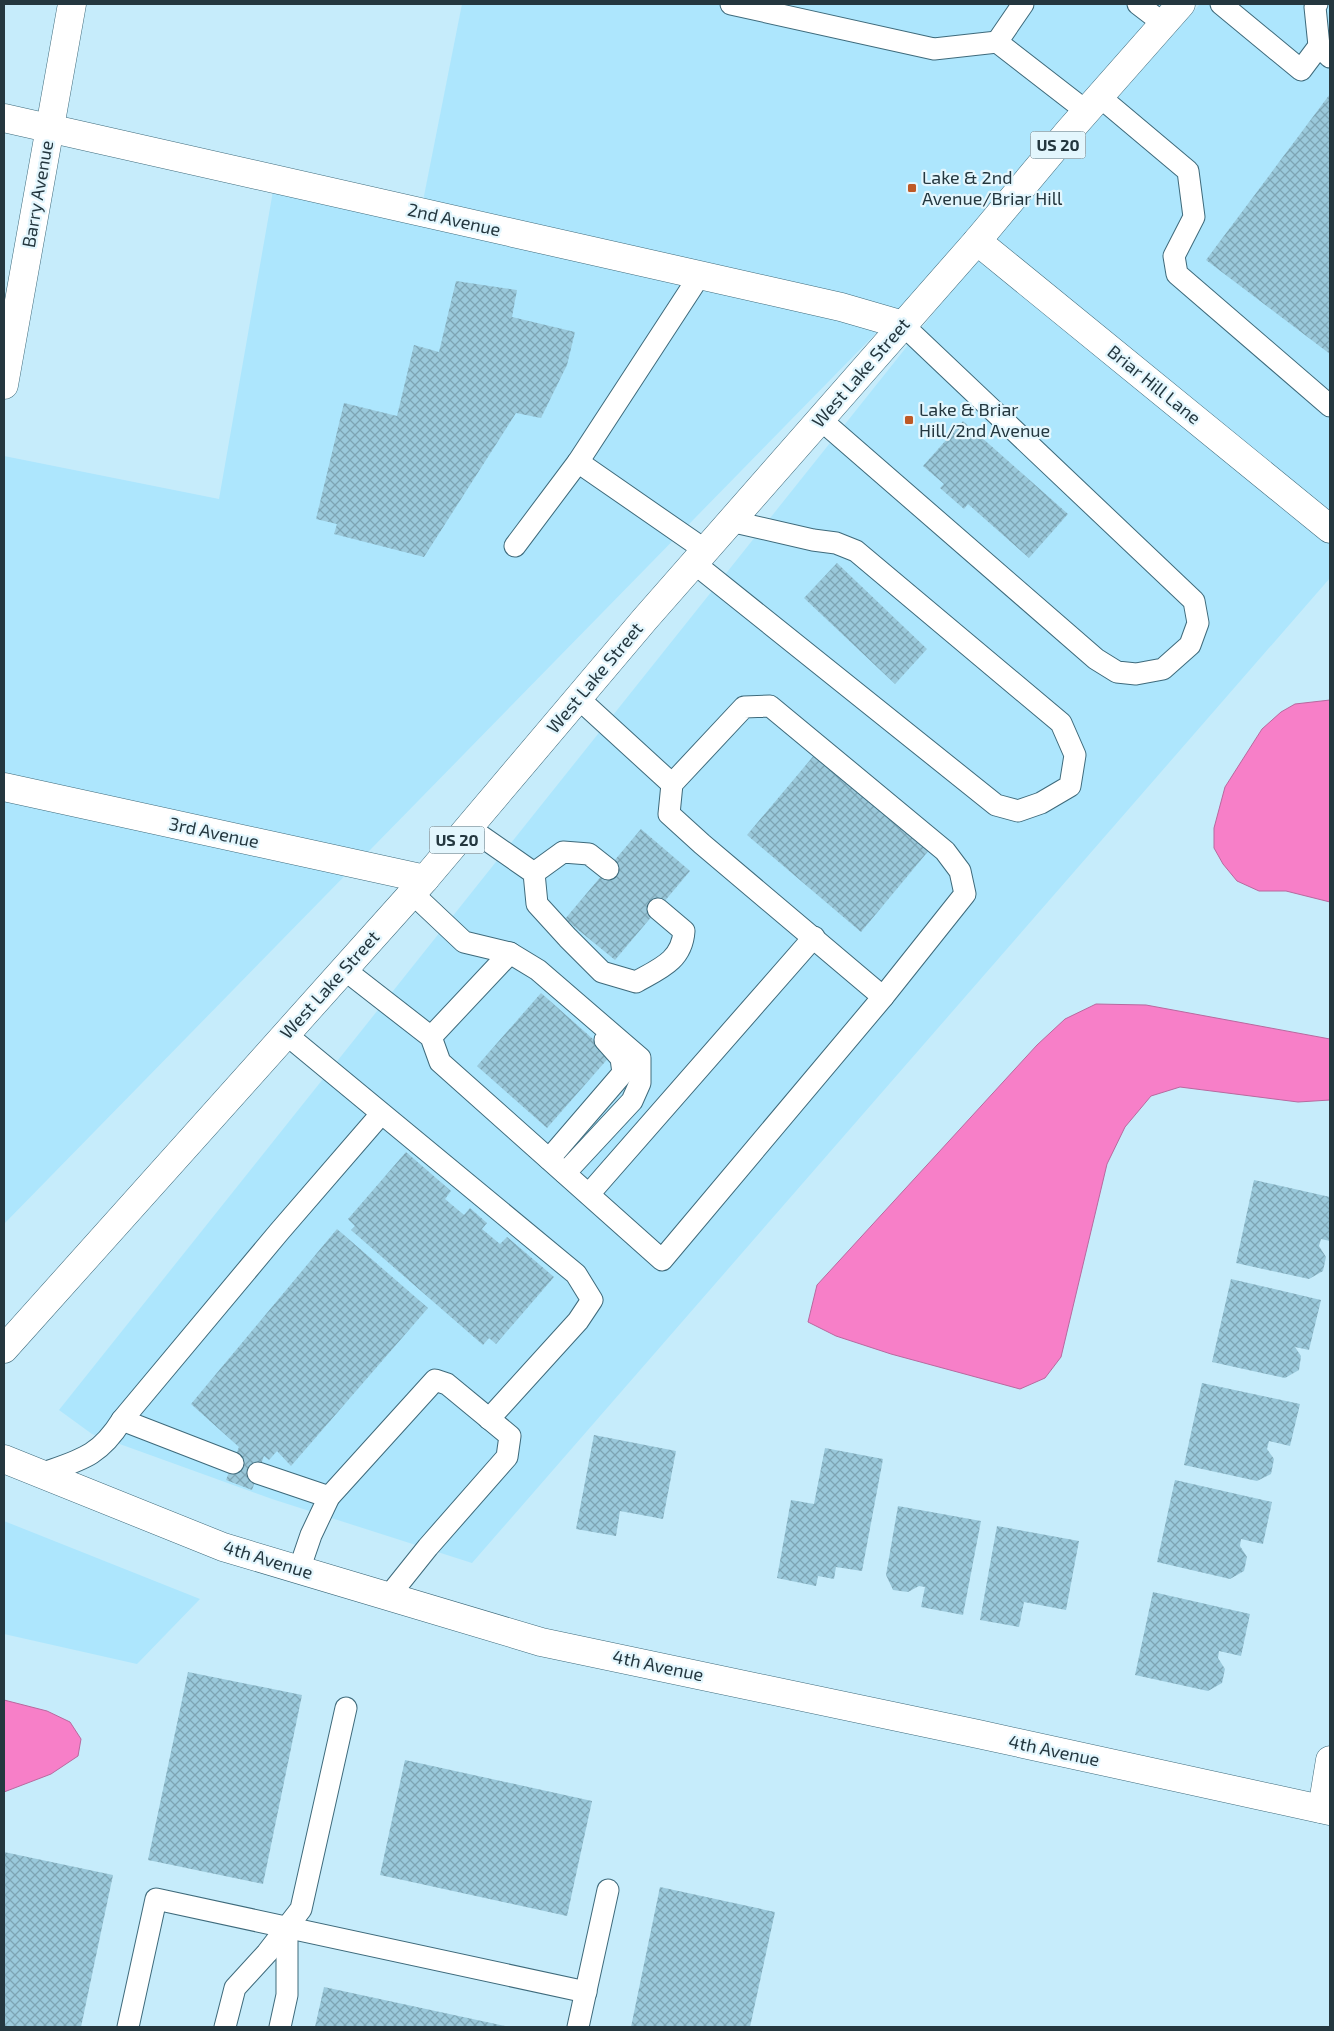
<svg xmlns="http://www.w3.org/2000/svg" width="1334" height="2031" viewBox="0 0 1334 2031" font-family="'Exo 2',sans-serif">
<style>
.built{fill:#ade6fd}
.water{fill:#f77fc8;stroke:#b8699f}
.building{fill:url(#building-cross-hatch)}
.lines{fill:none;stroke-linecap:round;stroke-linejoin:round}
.lane-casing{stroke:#3e6a7b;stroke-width:23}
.street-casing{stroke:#3e6a7b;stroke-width:29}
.primary-casing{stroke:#3e6a7b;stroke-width:29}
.lane{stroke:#fff;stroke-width:21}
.street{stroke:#fff;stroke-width:28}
.primary{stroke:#fff;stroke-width:28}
.poi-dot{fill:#be5926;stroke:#e3f6fd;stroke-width:2}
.labels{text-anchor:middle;stroke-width:4.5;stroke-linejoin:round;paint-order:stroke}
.shield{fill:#e3f6fd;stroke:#5d7078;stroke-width:1}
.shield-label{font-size:16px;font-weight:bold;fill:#24373f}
.poi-label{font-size:18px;fill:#24373f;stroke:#e3f6fd;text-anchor:start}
.street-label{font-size:18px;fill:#24373f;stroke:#e3f6fd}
</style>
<defs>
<pattern id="building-cross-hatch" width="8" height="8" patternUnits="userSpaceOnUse" patternTransform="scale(1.25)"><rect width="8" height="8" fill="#9ac9db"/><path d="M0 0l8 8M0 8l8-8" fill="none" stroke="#7da4b3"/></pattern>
</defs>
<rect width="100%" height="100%" fill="#c6ecfb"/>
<!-- built -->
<g class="built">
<polygon points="462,4 1172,4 900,311 423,201"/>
<polygon points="1200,4 1330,4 1330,578 472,1563 272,1499 92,1434 59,1410 991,241"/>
<polygon points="273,191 880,329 4,1224 4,456 219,499"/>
<polygon points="4,1521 200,1599 137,1664 4,1634"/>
</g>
<!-- water -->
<g class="water">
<polygon points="1330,700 1330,902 1286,891 1259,891 1237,881 1223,864 1214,848 1214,828 1225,787 1262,729 1281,712 1295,704"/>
<polygon points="1096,1004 1146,1005 1330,1039 1330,1100 1298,1102 1180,1087 1151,1096 1125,1127 1107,1164 1061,1357 1045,1378 1020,1389 891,1354 836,1336 808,1322 817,1285 1037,1045 1065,1019"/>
<polygon points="4,1700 47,1711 70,1722 81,1739 78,1756 51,1774 4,1792"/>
</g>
<!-- building -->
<g class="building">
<polygon points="1330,94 1330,354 1206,260"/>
<polygon points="456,281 517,290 512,317 575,332 567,365 541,418 516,413 424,557 334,534 337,524 316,519 344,403 397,416 414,345 439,352"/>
<polygon points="963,421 1068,514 1029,558 968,504 964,509 940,488 944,484 923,466"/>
<polygon points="837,563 927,649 895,684 804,598"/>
<polygon points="816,753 930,849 861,932 747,835"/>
<polygon points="641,829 690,871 615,960 565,919"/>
<polygon points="541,993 611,1055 547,1128 477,1066"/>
<polygon points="406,1152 451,1191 445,1199 464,1215 470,1208 487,1223 482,1229 500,1244 507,1237 554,1277 496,1344 489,1338 483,1345 351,1230 355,1226 348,1219"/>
<polygon points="1254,1180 1330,1197 1330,1241 1321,1239 1319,1246 1326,1257 1323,1271 1309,1279 1236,1263"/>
<polygon points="337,1229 428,1308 291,1466 277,1451 269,1460 264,1456 252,1490 226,1480 239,1447 191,1404"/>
<polygon points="1231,1279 1321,1300 1309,1350 1295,1347 1301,1356 1299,1370 1285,1378 1212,1362"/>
<polygon points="1202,1383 1300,1404 1290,1446 1269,1441 1267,1449 1274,1459 1271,1474 1257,1481 1184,1465"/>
<polygon points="594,1435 676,1451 663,1519 620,1511 616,1536 576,1529"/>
<polygon points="825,1448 883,1459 862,1571 836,1567 834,1579 818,1576 816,1586 777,1578 791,1500 814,1504"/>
<polygon points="1175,1480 1272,1502 1263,1544 1241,1539 1240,1546 1247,1557 1244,1571 1230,1579 1157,1562"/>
<polygon points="898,1506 981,1521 963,1615 921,1607 925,1587 919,1586 908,1592 893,1590 886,1575"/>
<polygon points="997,1526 1079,1541 1066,1610 1024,1602 1019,1627 980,1620"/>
<polygon points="1153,1592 1250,1614 1241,1656 1219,1651 1218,1658 1225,1669 1222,1683 1208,1691 1135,1675"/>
<polygon points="188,1672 302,1695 263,1884 148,1860"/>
<polygon points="405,1760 592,1801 567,1916 380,1875"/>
<polygon points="4,1852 113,1875 81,2027 4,2027"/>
<polygon points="660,1887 775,1912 750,2027 631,2027"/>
<polygon points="324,1987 505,2026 505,2027 315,2027"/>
</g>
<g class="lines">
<!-- lane casing -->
<g class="lane-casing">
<g id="lane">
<polyline points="731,4 934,49 997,42"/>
<polyline points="1023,4 997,42 1086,111"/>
<polyline points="1138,4 1164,24"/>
<polyline points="1221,4 1301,70 1319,46 1330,57"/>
<polyline points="1317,4 1315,7 1319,46"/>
<polyline points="1100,97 1188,171 1194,217 1174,256 1177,274 1330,406"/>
<polyline points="820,419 1096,659 1117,672 1136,674 1163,669 1190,645 1198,623 1194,601 903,325"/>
<polyline points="578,462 700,275"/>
<polyline points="515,546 578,462 705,550"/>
<polyline points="694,563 996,805 1018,811 1041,803 1070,786 1075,755 1061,723 856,551 836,543 813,540 730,521"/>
<polyline points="578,698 672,784 669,814 702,844 883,997 965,894 960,871 945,851 770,706 744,707 672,784"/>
<path d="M468,827l66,46 3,31 31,34 34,34 34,10c23,-13 46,-21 48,-51l-26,-22"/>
<polyline points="534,873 563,852 589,854 608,869"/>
<polyline points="412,893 464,942 510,953 538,970 640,1058 640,1083 632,1101 565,1173"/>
<polyline points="345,970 431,1037 440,1062 662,1260 883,997"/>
<polyline points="287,1035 576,1274 592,1300 578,1321 489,1419"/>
<polyline points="431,1037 510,953"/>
<polyline points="549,1159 623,1073 621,1058 605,1040"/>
<polyline points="589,1194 814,937"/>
<polyline points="122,1420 233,1463"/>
<polyline points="258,1473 329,1497"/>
<path d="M41,1474c39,-14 58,-17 81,-54l157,-188 102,-118"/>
<polyline points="299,1570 311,1535 329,1497 435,1380 447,1384 510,1436 507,1457 428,1547 388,1597"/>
<polyline points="128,2027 156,1899 586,1992"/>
<polyline points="225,2027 235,1988 267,1953 301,1909 346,1708"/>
<polyline points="280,2027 287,1995 287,1927"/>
<polyline points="578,2027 608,1890"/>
</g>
</g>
<!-- street casing -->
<g class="street-casing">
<g id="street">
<polyline points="4,118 841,307 903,325"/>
<polyline points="977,241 1330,529"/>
<polyline points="4,385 72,4"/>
<polyline points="4,787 425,879"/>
<polyline points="4,1459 223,1547 541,1642 978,1734 1330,1811"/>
<polyline points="1322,1809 1330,1760"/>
</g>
</g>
<!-- primary casing -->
<g class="primary-casing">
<polyline id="primary" points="4,1349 425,879 645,619 977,241 1069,131 1181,4"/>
</g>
<!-- lane -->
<use href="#lane" class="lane"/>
<!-- street -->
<use href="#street" class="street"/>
<!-- primary -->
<use href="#primary" class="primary"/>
</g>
<!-- markers -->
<g class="poi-dot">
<rect x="907" y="183" width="10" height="10" rx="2.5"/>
<rect x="904" y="415" width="10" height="10" rx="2.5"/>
</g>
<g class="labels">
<!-- shield labels -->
<g class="shield">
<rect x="1030.5" y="131.5" width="55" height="27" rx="4"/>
<rect x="429.5" y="826.5" width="55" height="27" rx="4"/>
</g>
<g class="shield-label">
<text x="1058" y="151">US 20</text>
<text x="457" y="846">US 20</text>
</g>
<!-- poi labels -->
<g class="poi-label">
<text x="922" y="184">Lake &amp; 2nd<tspan x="922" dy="21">Avenue/Briar Hill</tspan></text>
<text x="919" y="416">Lake &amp; Briar<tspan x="919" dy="21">Hill/2nd Avenue</tspan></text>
</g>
<!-- street labels -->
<g class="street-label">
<text transform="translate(38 194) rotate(-80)" y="6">Barry Avenue</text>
<text transform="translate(454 220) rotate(13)" y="6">2nd Avenue</text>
<text transform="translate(861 373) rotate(-49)" y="6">West Lake Street</text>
<text transform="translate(1154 385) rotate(39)" y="6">Briar Hill Lane</text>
<text transform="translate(595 678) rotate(-50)" y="6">West Lake Street</text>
<text transform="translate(214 833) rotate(12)" y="6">3rd Avenue</text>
<text transform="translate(330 985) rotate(-48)" y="6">West Lake Street</text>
<text transform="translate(268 1560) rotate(17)" y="6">4th Avenue</text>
<text transform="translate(658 1666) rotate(12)" y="6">4th Avenue</text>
<text transform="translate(1054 1751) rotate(12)" y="6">4th Avenue</text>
</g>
</g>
<!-- border -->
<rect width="1334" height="2031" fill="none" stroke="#24373f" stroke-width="10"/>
</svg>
